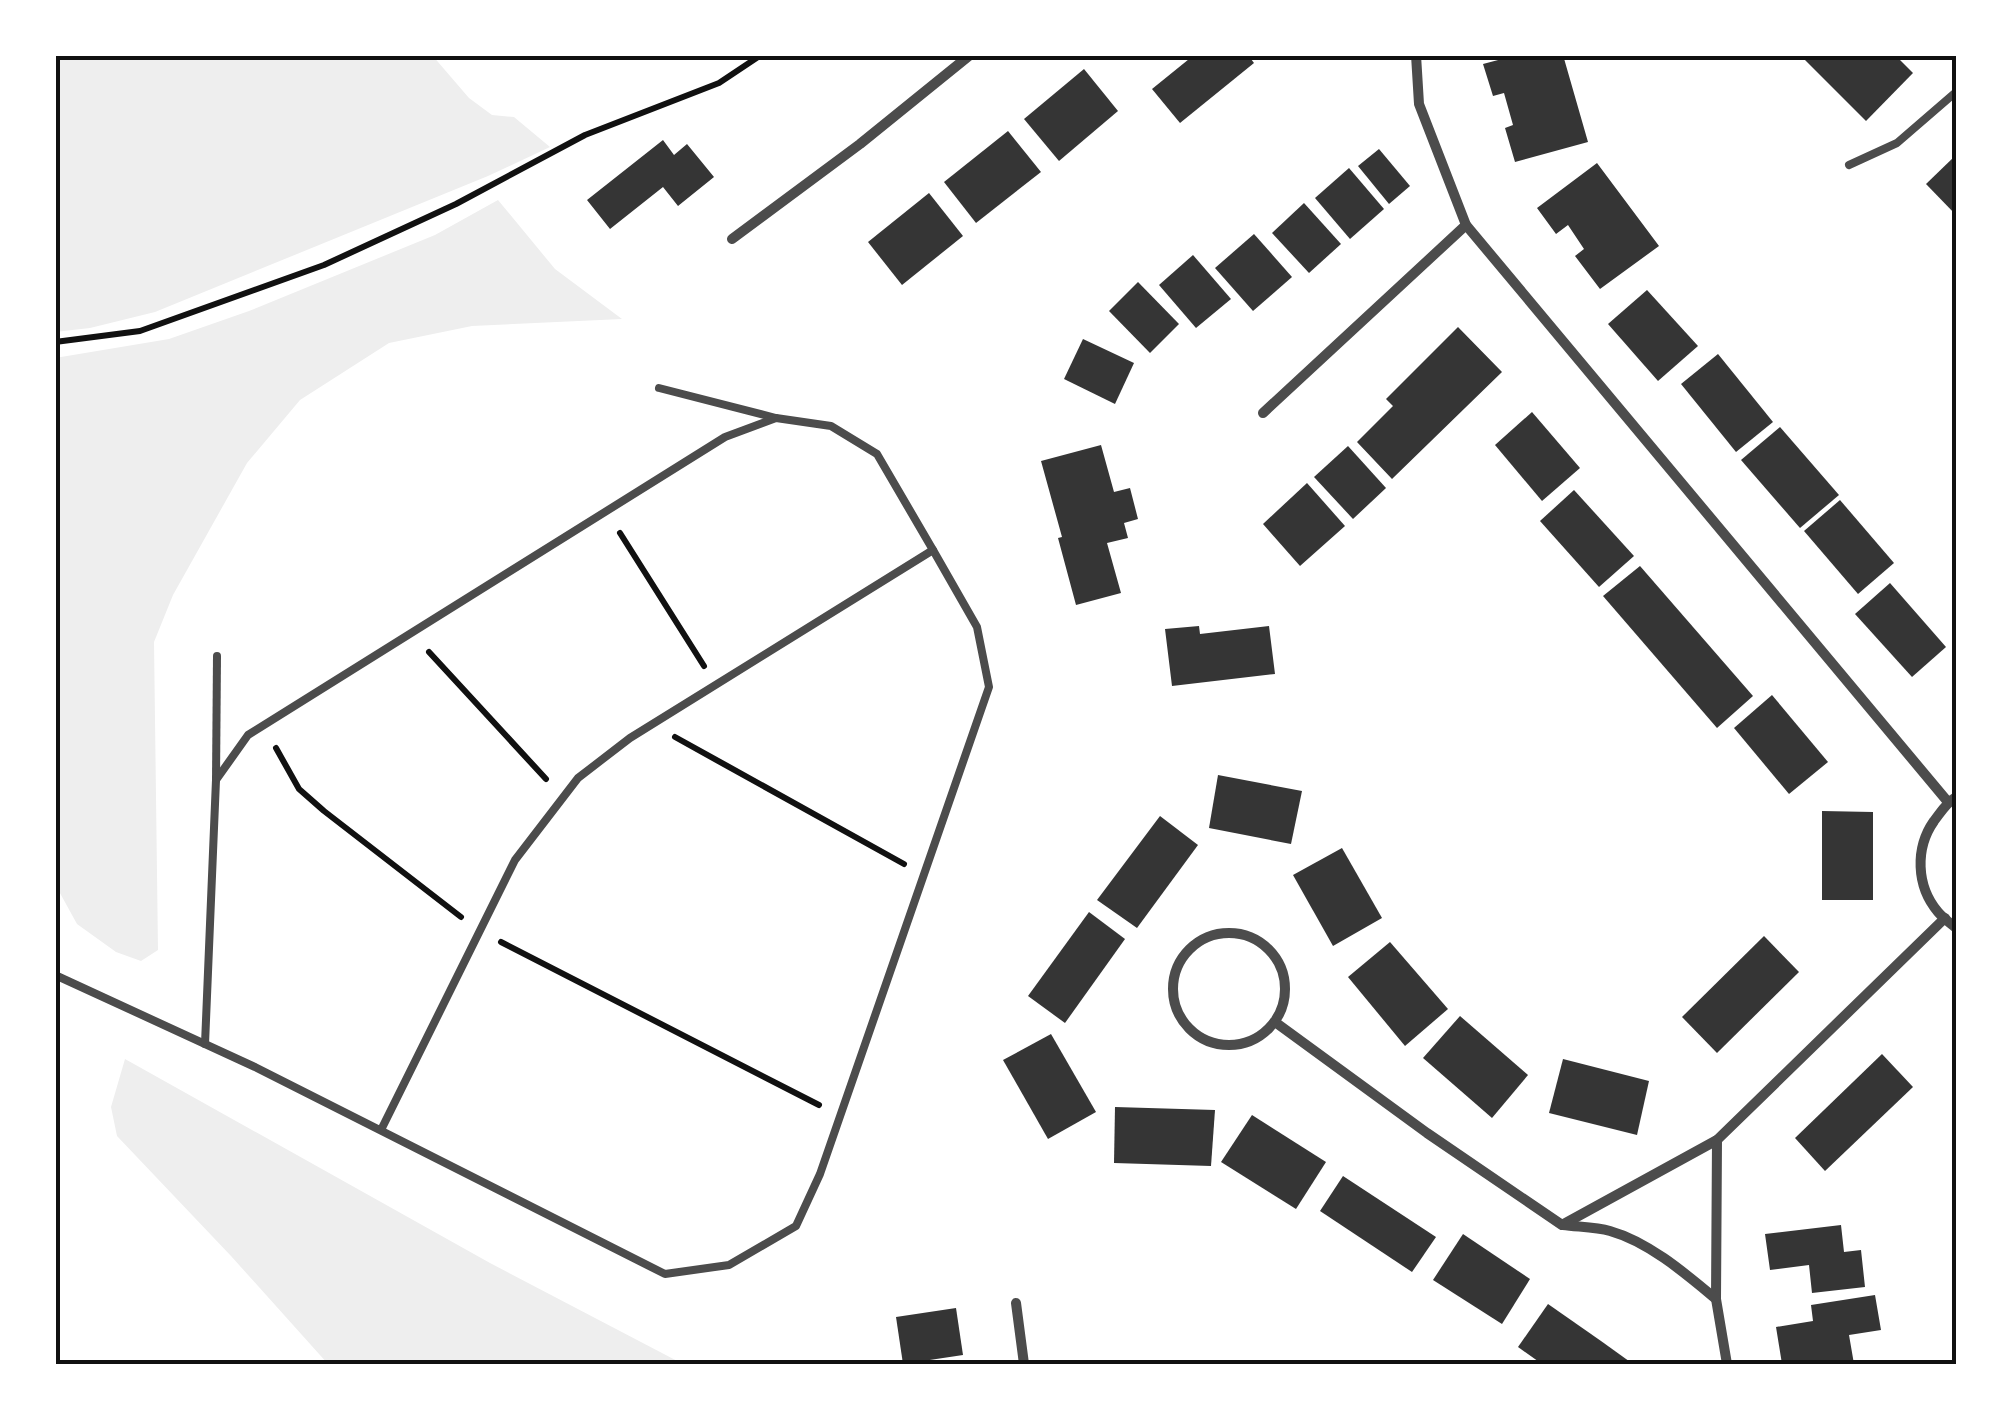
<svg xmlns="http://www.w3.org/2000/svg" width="2011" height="1419" viewBox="0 0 2011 1419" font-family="'Sofia Sans Condensed',sans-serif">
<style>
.green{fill:#eee}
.building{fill:#353535}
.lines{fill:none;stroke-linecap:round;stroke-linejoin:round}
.path{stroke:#111;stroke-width:6}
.service{stroke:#4c4c4c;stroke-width:8}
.minor{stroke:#4c4c4c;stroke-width:10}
.neatline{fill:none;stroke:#111;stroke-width:4}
</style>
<rect width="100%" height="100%" fill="#fff"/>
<!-- green -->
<g class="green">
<polygon points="55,55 432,55 469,98 492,115 514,117 550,147 488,176 155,312 90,328 55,332"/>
<polygon points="498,200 555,269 622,319 472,326 389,343 300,400 247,463 173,595 154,642 158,950 141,961 116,952 77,924 55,884 55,358 169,339 249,311 435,235"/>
<polygon points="125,1059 490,1263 683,1364 328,1364 231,1256 117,1136 111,1107"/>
</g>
<!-- building -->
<g class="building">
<polygon points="1194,55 1248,55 1254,63 1180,123 1152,89"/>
<polygon points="1517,55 1563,55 1588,142 1515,162 1505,128 1513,125 1504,93 1493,96 1483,64"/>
<polygon points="1800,55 1895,55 1913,73 1866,121"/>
<polygon points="1084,69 1118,111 1059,161 1024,119"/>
<polygon points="1008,131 1041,172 976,223 944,182"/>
<polygon points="663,140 674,155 687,144 714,177 678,206 663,187 610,229 587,200"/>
<polygon points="1379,149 1410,186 1389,204 1358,166"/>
<polygon points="1956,155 1956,215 1926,184"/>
<polygon points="1597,163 1659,246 1600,289 1575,256 1584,249 1568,225 1556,234 1537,208"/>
<polygon points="1349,168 1384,209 1350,239 1315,198"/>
<polygon points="929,193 963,236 902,285 868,242"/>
<polygon points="1304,203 1341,244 1309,273 1272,233"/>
<polygon points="1254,234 1292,277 1253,311 1215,268"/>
<polygon points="1193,255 1231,299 1196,328 1159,285"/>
<polygon points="1138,282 1179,324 1150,353 1109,311"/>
<polygon points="1647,290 1698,346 1658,381 1608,324"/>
<polygon points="1458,327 1502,372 1392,479 1357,442 1393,406 1386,399"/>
<polygon points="1083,339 1134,363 1115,404 1064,379"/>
<polygon points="1718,354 1773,422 1736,452 1681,384"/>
<polygon points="1532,412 1580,468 1542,501 1495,445"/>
<polygon points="1780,427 1839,495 1800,528 1741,460"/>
<polygon points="1101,445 1114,492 1130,488 1138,519 1124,523 1128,538 1107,543 1121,593 1076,605 1058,538 1062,537 1041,461"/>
<polygon points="1348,446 1386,488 1353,519 1314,477"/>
<polygon points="1307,483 1345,526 1300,566 1263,524"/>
<polygon points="1574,490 1634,556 1599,587 1540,521"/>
<polygon points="1840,500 1894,563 1858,594 1804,531"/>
<polygon points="1640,566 1753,696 1717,728 1603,596"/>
<polygon points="1890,583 1946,647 1912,677 1855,614"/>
<polygon points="1199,626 1200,634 1269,626 1275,674 1172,686 1165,629"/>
<polygon points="1772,695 1828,762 1789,794 1734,728"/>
<polygon points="1218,775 1302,791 1291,844 1209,828"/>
<polygon points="1822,811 1873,812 1873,900 1822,900"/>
<polygon points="1160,816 1198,845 1137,928 1097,900"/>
<polygon points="1342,848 1382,918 1333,946 1293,875"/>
<polygon points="1089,912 1125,939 1065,1023 1028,996"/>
<polygon points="1764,936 1799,972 1717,1053 1682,1017"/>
<polygon points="1390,942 1448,1009 1405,1046 1348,977"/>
<polygon points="1460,1016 1528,1075 1492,1118 1423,1058"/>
<polygon points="1051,1034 1096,1112 1048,1139 1003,1060"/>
<polygon points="1882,1054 1913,1087 1825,1171 1795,1138"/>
<polygon points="1563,1059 1649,1081 1637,1135 1549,1113"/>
<polygon points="1115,1107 1215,1110 1211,1166 1114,1163"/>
<polygon points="1252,1115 1326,1162 1296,1209 1221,1162"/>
<polygon points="1343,1176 1436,1237 1412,1272 1320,1211"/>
<polygon points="1841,1225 1844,1252 1861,1250 1865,1287 1812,1293 1809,1265 1770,1270 1765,1234"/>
<polygon points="1463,1234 1530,1279 1502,1324 1433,1280"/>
<polygon points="1875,1295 1881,1330 1849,1335 1854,1364 1782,1364 1776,1327 1813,1321 1811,1305"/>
<polygon points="1548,1304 1601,1341 1633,1364 1542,1364 1518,1347"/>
<polygon points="956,1308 963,1355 903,1364 896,1317"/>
</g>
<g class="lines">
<!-- path -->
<g class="path">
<polyline points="55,342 140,331 324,265 456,204 585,135 719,83 761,55"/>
<polyline points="620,533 704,666"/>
<polyline points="429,652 546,779"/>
<polyline points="675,737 904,864"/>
<polyline points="276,748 299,789 324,811 461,917"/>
<polyline points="501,942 819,1105"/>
</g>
<!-- service -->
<g class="service">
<polyline points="1849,165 1897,143 1956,92"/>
<polyline points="659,388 776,418"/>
<polyline points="216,780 217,656"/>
<polyline points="55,975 255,1067 665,1274 729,1265 796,1226 820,1174 989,687 977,627 933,550 630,738 578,778 515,860 381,1130"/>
<polyline points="205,1044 216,780 248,735 725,437 776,418 831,426 877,454 933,550"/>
</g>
<!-- minor -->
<g class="minor">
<polyline points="1416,55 1419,104 1466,225 1948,802"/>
<polyline points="732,239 860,144 970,55"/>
<polyline points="1263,413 1466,225"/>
<path d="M1956,797c-10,6 -15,15 -22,24 -19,27 -18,65 4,91 5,6 12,11 18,16"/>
<circle cx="1229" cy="989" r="56"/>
<polyline points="1275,1022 1427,1133 1562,1225 1717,1140 1945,918"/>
<polyline points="1717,1140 1716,1299 1727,1364"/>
<path d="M1563,1225c15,2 33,2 47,6 39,11 76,43 106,68"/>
<polyline points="1016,1303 1024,1364"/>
</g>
</g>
<!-- border -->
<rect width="2011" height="1419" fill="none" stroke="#ffffff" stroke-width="115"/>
<rect x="58" y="58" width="1896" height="1304" class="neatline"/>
</svg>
